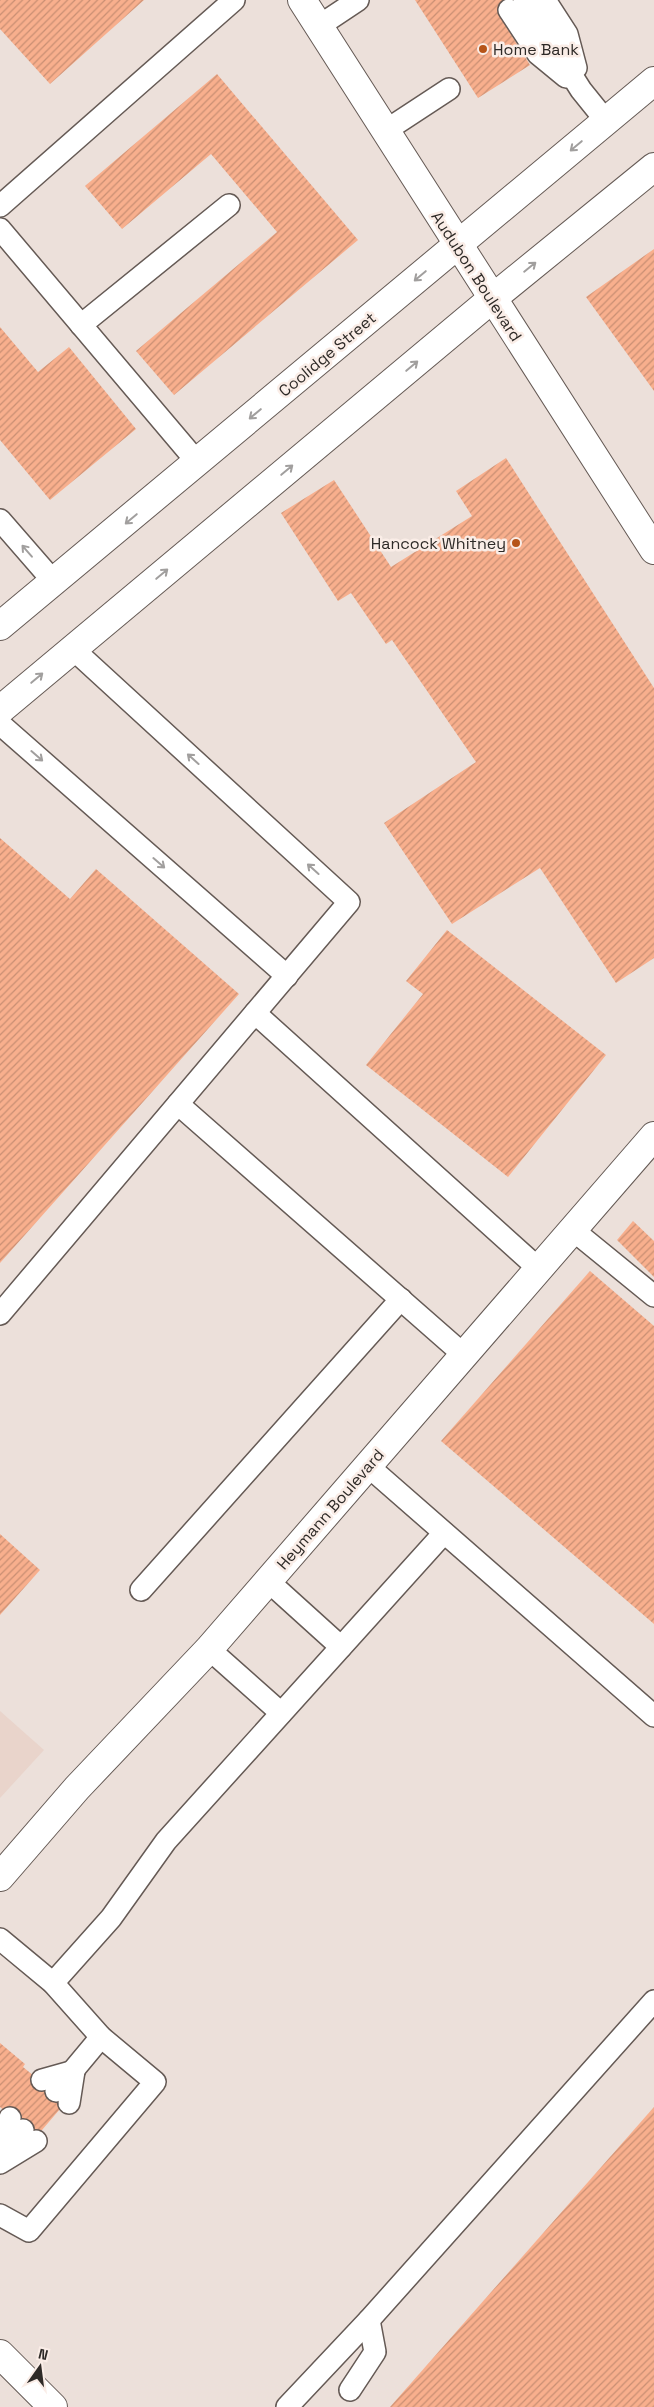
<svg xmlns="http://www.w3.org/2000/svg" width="654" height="2407" viewBox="0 0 654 2407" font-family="'Space Grotesk',sans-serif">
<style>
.built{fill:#e9d4cb}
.building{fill:url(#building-hatch)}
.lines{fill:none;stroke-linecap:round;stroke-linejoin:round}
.service-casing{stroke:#655a55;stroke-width:24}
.minor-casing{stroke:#655a55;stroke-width:30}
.tertiary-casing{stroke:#655a55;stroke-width:30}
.secondary-casing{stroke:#655a55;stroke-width:30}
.service{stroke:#fff;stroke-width:21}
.minor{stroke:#fff;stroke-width:28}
.tertiary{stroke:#fff;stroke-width:28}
.secondary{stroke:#fff;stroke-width:28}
.oneway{stroke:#a19f9e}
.poi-dot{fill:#b65418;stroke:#faede7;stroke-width:2}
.labels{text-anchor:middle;stroke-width:5;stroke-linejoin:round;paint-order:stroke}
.poi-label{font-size:16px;fill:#2e2a27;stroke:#faede7;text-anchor:start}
.street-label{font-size:16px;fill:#2e2a27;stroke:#faede7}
</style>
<defs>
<pattern id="building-hatch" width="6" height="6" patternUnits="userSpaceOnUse" patternTransform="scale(1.25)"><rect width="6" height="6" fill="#f8af8d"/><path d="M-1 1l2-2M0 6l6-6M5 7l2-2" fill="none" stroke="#c98f73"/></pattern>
</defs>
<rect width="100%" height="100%" fill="#ece0da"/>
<!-- built -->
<polygon class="built" points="0,1711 44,1750 0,1798"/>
<!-- building -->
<g class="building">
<polygon points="0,0 144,0 50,84 0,29"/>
<polygon points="415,0 522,0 499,15 530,65 478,98"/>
<polygon points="217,74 358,240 174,395 136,351 277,232 211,154 122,229 85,186"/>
<polygon points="654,249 654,391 586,297"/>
<polygon points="0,327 38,372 69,347 136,429 50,500 0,440"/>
<polygon points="506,458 654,688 654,958 616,983 540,868 452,924 384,823 476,762 392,640 386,644 351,593 338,601 281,513 334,480 391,567 472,516 456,491"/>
<polygon points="0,838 70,899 96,869 239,994 0,1263"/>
<polygon points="447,930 606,1055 508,1177 366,1065 423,994 406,981"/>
<polygon points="633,1221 654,1241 654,1277 617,1240"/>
<polygon points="590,1271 654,1326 654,1624 441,1441"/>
<polygon points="0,1534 40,1570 0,1615"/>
<polygon points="0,2043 25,2064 23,2067 66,2102 36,2137 0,2107"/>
<polygon points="654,2107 654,2407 390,2407"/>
</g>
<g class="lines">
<!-- service casing -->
<g class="service-casing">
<g id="service">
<polyline points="524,0 581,90 606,121"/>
<polyline points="545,0 567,34 576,68"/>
<polyline points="509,10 538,54 566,77"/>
<polyline points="319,26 358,0"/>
<polyline points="385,131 449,89"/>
<polyline points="0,206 234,0"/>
<polyline points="0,229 198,463"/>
<polyline points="81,325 229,205"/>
<polyline points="0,520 54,582"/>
<polyline points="0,724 287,976"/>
<polyline points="255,1013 539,1269"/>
<polyline points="178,1104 464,1355"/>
<polyline points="573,1230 654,1296"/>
<polyline points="0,1314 349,902 73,649"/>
<polyline points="368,1466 654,1716"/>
<polyline points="268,1581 341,1647"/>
<polyline points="141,1590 401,1299"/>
<polyline points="209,1649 281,1713"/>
<polyline points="0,1939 53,1983 101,2037 155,2082 29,2231 0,2215"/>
<polyline points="53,1983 111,1918 166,1841 444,1533"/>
<polyline points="42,2080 74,2071"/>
<polyline points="56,2091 101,2037"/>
<polyline points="69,2103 74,2071"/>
<polyline points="0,2143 10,2118"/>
<polyline points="2,2155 23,2130"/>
<polyline points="0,2163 36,2141"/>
<polyline points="350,2390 375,2352 369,2320"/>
<polyline points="287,2407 369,2320 654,2001"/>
</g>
</g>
<!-- minor casing -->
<g class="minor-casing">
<g id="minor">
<polyline points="302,0 654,550"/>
<polyline points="0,1877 77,1788 209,1649 654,1136"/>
</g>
</g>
<!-- tertiary casing -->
<g class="tertiary-casing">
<g id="tertiary">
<polyline points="0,626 654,81"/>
<polyline points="0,710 493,298 654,167"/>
</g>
</g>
<!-- secondary casing -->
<g class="secondary-casing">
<polyline id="secondary" points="0,2354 53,2407"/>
</g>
<!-- service -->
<use href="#service" class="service"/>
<!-- minor -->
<use href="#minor" class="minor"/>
<!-- tertiary -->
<use href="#tertiary" class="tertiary"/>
<!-- secondary -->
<use href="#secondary" class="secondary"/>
</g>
<!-- one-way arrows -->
<defs><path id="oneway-shaft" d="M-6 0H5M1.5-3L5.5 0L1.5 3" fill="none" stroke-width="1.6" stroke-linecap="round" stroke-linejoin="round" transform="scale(1.25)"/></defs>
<g class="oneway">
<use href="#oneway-shaft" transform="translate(576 146) rotate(140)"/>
<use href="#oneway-shaft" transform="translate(530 267) rotate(-39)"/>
<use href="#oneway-shaft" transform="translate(420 276) rotate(140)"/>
<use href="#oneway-shaft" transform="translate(412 366) rotate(-40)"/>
<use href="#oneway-shaft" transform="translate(255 414) rotate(140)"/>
<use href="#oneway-shaft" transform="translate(287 470) rotate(-40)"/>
<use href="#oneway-shaft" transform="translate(131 519) rotate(140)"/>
<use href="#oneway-shaft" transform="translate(27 551) rotate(-131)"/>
<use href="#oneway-shaft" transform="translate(162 574) rotate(-40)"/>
<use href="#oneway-shaft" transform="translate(37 678) rotate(-40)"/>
<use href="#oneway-shaft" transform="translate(37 756) rotate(41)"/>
<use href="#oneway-shaft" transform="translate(193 759) rotate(-138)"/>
<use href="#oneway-shaft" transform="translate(159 863) rotate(41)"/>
<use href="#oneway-shaft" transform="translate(313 869) rotate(-138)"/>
</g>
<!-- markers -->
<g class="poi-dot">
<circle cx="483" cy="49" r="5"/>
<circle cx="516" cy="543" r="5"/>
</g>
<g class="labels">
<!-- poi labels -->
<g class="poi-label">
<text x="493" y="55">Home Bank</text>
<text x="506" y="549" text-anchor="end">Hancock Whitney</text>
</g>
<!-- street labels -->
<g class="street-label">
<text transform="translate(477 276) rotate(57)" y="6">Audubon Boulevard</text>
<text transform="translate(327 354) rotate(-40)" y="6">Coolidge Street</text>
<text transform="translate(330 1509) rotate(-49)" y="6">Heymann Boulevard</text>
</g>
</g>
<!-- north arrow -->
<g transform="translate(40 2367) rotate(14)" stroke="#faede7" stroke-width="4" paint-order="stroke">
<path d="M0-4L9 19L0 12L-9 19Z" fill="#2e2a27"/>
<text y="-8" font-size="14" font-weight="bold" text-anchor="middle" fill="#2e2a27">N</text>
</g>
</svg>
